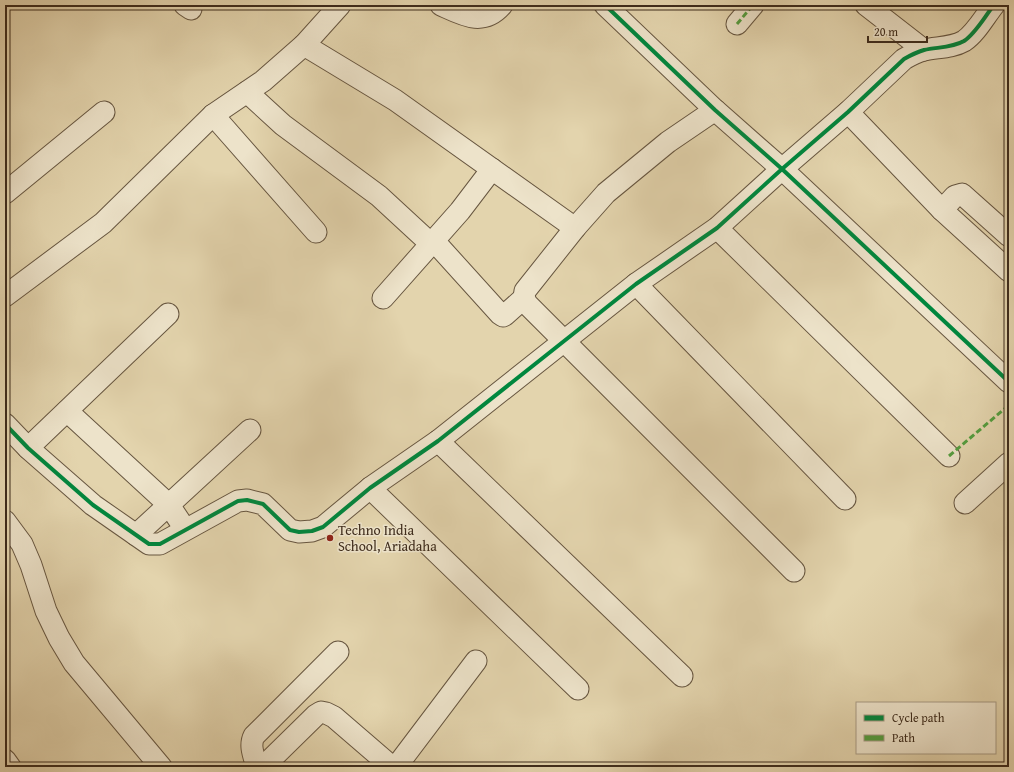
<svg xmlns="http://www.w3.org/2000/svg" width="1014" height="772" viewBox="0 0 1014 772" font-family="'Gentium Book Plus',serif">
<style>
.lines{fill:none;stroke-linecap:round;stroke-linejoin:round}
.minor-casing{stroke:#675640;stroke-width:23}
.minor{stroke:#ede3ca;stroke-width:21}
.quiet{stroke:#539d3e;stroke-width:3;stroke-dasharray:6 3;stroke-linecap:butt}
.cycleway-casing{stroke:#ede3ca;stroke-width:6}
.cycleway{stroke:#00873e;stroke-width:4}
.poi-dot{fill:#8f2418;stroke:#ede3ca;stroke-width:1.5}
.labels{text-anchor:middle;stroke-width:3;stroke-linejoin:round;paint-order:stroke}
.poi-label{font-size:14px;fill:#3e2c1c;stroke:#ede3ca;text-anchor:start}
</style>
<rect width="100%" height="100%" fill="#e3d4ad"/>
<filter id="stains"><feTurbulence type="fractalNoise" baseFrequency=".005" numOctaves="4"/><feColorMatrix values="0 0 0 0 .2 0 0 0 0 .09 0 0 0 0 .02 0 0 0 .5 -.17"/></filter>
<radialGradient id="worn" r=".72"><stop offset=".6" stop-color="#630" stop-opacity="0"/><stop offset="1" stop-color="#630" stop-opacity=".3"/></radialGradient>
<g class="lines">
<!-- minor casing -->
<g class="minor-casing">
<g id="minor">
<polyline points="185,5 191,9"/>
<path d="M441,5c22,10 42,22 61,0"/>
<polyline points="605,5 715,110 782,169 1009,382"/>
<polyline points="866,5 924,50"/>
<polyline points="737,24 753,5"/>
<polyline points="304,45 395,100 575,228"/>
<polyline points="247,92 283,125 379,196 431,244"/>
<polyline points="715,110 668,142 606,193 575,228 525,291 524,298 527,304 794,571"/>
<polyline points="848,112 942,210 1009,271"/>
<polyline points="213,115 316,232"/>
<polyline points="5,193 104,112"/>
<polyline points="942,210 955,196 962,194 1009,236"/>
<polyline points="717,228 949,456"/>
<polyline points="434,241 500,314 503,316 505,315 524,298"/>
<polyline points="636,284 845,499"/>
<polyline points="5,296 103,223 213,115 263,81 304,45 340,5"/>
<polyline points="383,298 460,211 492,169"/>
<polyline points="67,411 169,505 185,529"/>
<path d="M5,424l23,24 65,57 56,39h11l78,-43 9,-1 16,4 27,26 9,2 13,-1 11,-4 47,-39 68,-47 198,-157 81,-56 65,-59 66,-57 56,-53c7,-4 13,-7 20,-9 13,-3 28,-2 40,-9 12,-8 21,-25 30,-36"/>
<polyline points="438,441 682,676"/>
<polyline points="28,448 168,314"/>
<polyline points="370,488 578,689"/>
<polyline points="965,503 1009,463"/>
<polyline points="5,521 22,544 31,565 46,611 59,638 74,663 161,767"/>
<polyline points="136,535 250,430"/>
<polyline points="5,760 10,767"/>
<path d="M257,767c-3,-11 -8,-21 -3,-31l84,-84"/>
<polyline points="263,767 316,715 321,712 326,713 334,717 392,767"/>
<polyline points="396,767 476,661"/>
</g>
</g>
<!-- minor -->
<use href="#minor" class="minor"/>
<!-- quiet -->
<g class="quiet">
<polyline points="737,24 753,5"/>
<polyline points="949,456 1009,405"/>
</g>
<!-- cycleway casing -->
<g class="cycleway-casing">
<g id="cycleway">
<polyline points="605,5 715,110 782,169 1009,382"/>
<path d="M5,424l23,24 65,57 56,39h11l78,-43 9,-1 16,4 27,26 9,2 13,-1 11,-4 47,-39 68,-47 198,-157 81,-56 65,-59 66,-57 56,-53c7,-4 13,-7 20,-9 13,-3 28,-2 40,-9 12,-8 21,-25 30,-36"/>
</g>
</g>
<!-- cycleway -->
<use href="#cycleway" class="cycleway"/>
</g>
<!-- markers -->
<circle class="poi-dot" cx="330" cy="538" r="4"/>
<g class="labels">
<!-- poi labels -->
<g class="poi-label">
<text x="338" y="535">Techno India<tspan x="338" dy="16">School, Ariadaha</tspan></text>
</g>
</g>
<!-- margin -->
<rect width="1014" height="772" fill="none" stroke="#e3d4ad" stroke-width="20"/>
<rect x="6" y="6" width="1002" height="760" fill="none" stroke="#3e2c1c" stroke-width="2"/>
<rect x="10" y="10" width="994" height="752" fill="none" stroke="#3e2c1c"/>
<!-- legend -->
<rect x="856" y="702" width="140" height="52" fill="#ede3ca" stroke="#a79a84"/>
<rect x="864" y="715" width="20" height="6" fill="#00873e" stroke="#a79a84"/>
<text x="892" y="722" font-size="12" fill="#3e2c1c">Cycle path</text>
<rect x="864" y="735" width="20" height="6" fill="#539d3e" stroke="#a79a84"/>
<text x="892" y="742" font-size="12" fill="#3e2c1c">Path</text>
<!-- scale -->
<path d="M868 36v6h59v-6" fill="none" stroke="#3e2c1c" stroke-width="2"/>
<text x="874" y="36" font-size="12" fill="#3e2c1c" stroke="#ede3ca" stroke-width="3" paint-order="stroke">20 m</text>
<rect width="100%" height="100%" filter="url(#stains)"/>
<rect width="100%" height="100%" fill="url(#worn)"/>
</svg>
